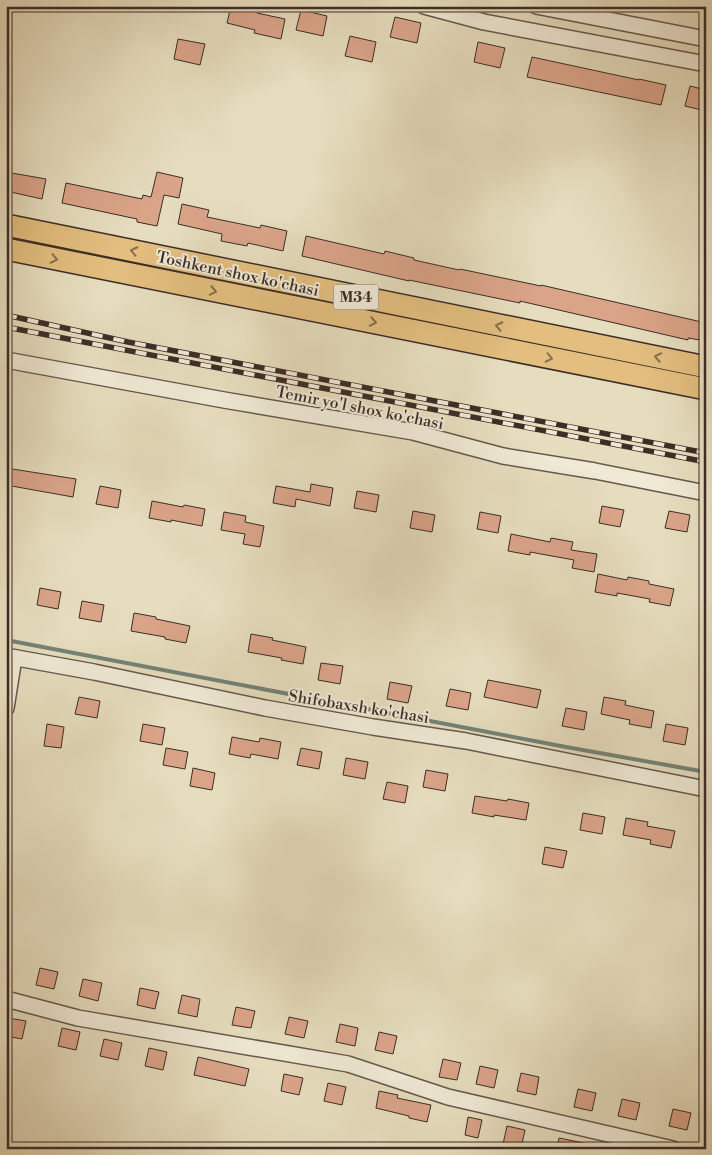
<svg xmlns="http://www.w3.org/2000/svg" width="712" height="1155" viewBox="0 0 712 1155" font-family="'Libre Bodoni',serif">
<style>
.lines{fill:none;stroke-linecap:round;stroke-linejoin:round}
.stream{stroke:#738377;stroke-width:4}
.building{fill:#daa489;stroke:#3c2d27}
.minor-casing{stroke:#66594d;stroke-width:18}
.highway-casing{stroke:#3c2d27;stroke-width:24}
.minor{stroke:#efe9d5;stroke-width:15}
.highway{stroke:#e3be7f;stroke-width:21}
.rail-casing{stroke:#3c2d27;stroke-width:5.5}
.rail{stroke:#efe9d5;stroke-width:4;stroke-dasharray:11;stroke-linecap:butt}
.oneway{stroke:#876e4f}
.labels{text-anchor:middle;stroke-width:4;stroke-linejoin:round;paint-order:stroke}
.shield{fill:#efe9d5;stroke:#72655b;stroke-width:1}
.shield-label{font-size:15px;font-weight:bold;fill:#3c2d27}
.street-label{font-size:16px;fill:#3c2d27;stroke:#efe9d5}
</style>
<rect width="100%" height="100%" fill="#e6ddbe"/>
<filter id="stains"><feTurbulence type="fractalNoise" baseFrequency=".004" numOctaves="4"/><feColorMatrix values="0 0 0 0 .2 0 0 0 0 .09 0 0 0 0 .02 0 0 0 .5 -.17"/></filter>
<radialGradient id="worn" r=".72"><stop offset=".6" stop-color="#630" stop-opacity="0"/><stop offset="1" stop-color="#630" stop-opacity=".3"/></radialGradient>
<g class="lines">
<!-- stream -->
<polyline class="stream" points="6,640 566,747 706,772"/>
</g>
<!-- building -->
<g class="building">
<polygon points="231,6 245,6 258,9 257,13 285,19 281,39 254,33 255,30 227,23"/>
<polygon points="301,10 327,16 323,36 296,30"/>
<polygon points="395,17 421,23 417,43 390,37"/>
<polygon points="350,36 376,42 372,62 345,56"/>
<polygon points="178,39 205,44 200,65 174,59"/>
<polygon points="478,42 505,48 500,68 474,62"/>
<polygon points="532,57 639,80 639,79 666,85 661,105 527,77"/>
<polygon points="690,86 706,90 706,111 685,106"/>
<polygon points="6,172 46,179 42,199 6,191"/>
<polygon points="157,172 183,178 179,198 164,195 157,226 137,222 137,219 62,203 66,183 142,199 143,195 151,197"/>
<polygon points="182,204 209,210 207,217 260,228 261,225 287,231 283,251 248,243 247,246 221,241 222,234 178,224"/>
<polygon points="306,236 384,254 385,251 414,258 414,260 459,270 460,269 541,286 541,285 706,323 706,341 688,338 688,340 520,301 520,303 409,280 409,281 302,256"/>
<polygon points="6,468 76,479 73,497 6,485"/>
<polygon points="311,484 333,488 330,506 296,499 295,507 273,503 276,486 310,492"/>
<polygon points="100,486 121,490 118,508 96,504"/>
<polygon points="357,491 379,495 376,512 354,508"/>
<polygon points="152,501 183,507 184,505 205,509 202,526 171,520 171,522 149,518"/>
<polygon points="602,506 624,510 620,527 599,523"/>
<polygon points="413,511 435,515 432,532 410,528"/>
<polygon points="669,511 690,515 687,532 665,528"/>
<polygon points="224,512 246,516 245,522 264,526 260,547 243,544 245,534 221,530"/>
<polygon points="480,512 501,516 498,533 477,529"/>
<polygon points="511,534 550,542 551,538 573,542 571,550 597,554 594,572 572,568 574,560 530,552 530,555 508,551"/>
<polygon points="598,574 627,580 628,577 649,581 649,584 674,589 670,606 649,602 650,599 617,593 617,596 595,592"/>
<polygon points="40,588 61,592 58,609 37,605"/>
<polygon points="82,601 104,605 101,622 79,618"/>
<polygon points="134,613 156,617 156,619 190,626 186,643 165,639 165,637 131,631"/>
<polygon points="251,634 273,638 272,640 306,647 303,664 281,660 282,658 248,652"/>
<polygon points="321,663 343,666 340,684 318,680"/>
<polygon points="488,680 541,690 537,708 484,697"/>
<polygon points="390,682 412,686 408,703 387,699"/>
<polygon points="450,689 471,693 468,710 446,706"/>
<polygon points="79,697 100,701 97,718 75,714"/>
<polygon points="604,697 626,701 625,705 654,711 651,728 629,724 630,720 601,714"/>
<polygon points="566,708 587,712 584,730 562,726"/>
<polygon points="47,724 64,727 61,748 44,746"/>
<polygon points="143,724 165,728 162,745 140,741"/>
<polygon points="666,724 688,728 685,745 663,741"/>
<polygon points="232,737 259,742 260,738 281,742 278,759 251,754 250,758 229,754"/>
<polygon points="166,748 188,752 185,769 163,765"/>
<polygon points="301,748 322,752 319,769 297,765"/>
<polygon points="346,758 368,762 365,779 343,775"/>
<polygon points="193,768 215,773 212,790 190,786"/>
<polygon points="426,770 448,774 445,791 423,787"/>
<polygon points="387,782 408,786 405,803 383,799"/>
<polygon points="475,796 507,801 508,799 529,803 526,820 494,815 494,817 472,813"/>
<polygon points="583,813 605,817 602,834 580,830"/>
<polygon points="626,818 648,822 647,826 675,831 671,848 650,844 651,840 623,835"/>
<polygon points="545,847 567,851 563,868 542,864"/>
<polygon points="40,968 58,972 54,989 36,985"/>
<polygon points="83,979 102,983 98,1001 79,996"/>
<polygon points="140,988 159,992 155,1009 137,1005"/>
<polygon points="182,995 200,999 197,1017 178,1013"/>
<polygon points="236,1007 255,1011 251,1028 232,1025"/>
<polygon points="289,1017 308,1021 304,1038 285,1034"/>
<polygon points="8,1018 26,1021 22,1039 6,1036 6,1025"/>
<polygon points="340,1024 358,1028 355,1046 336,1042"/>
<polygon points="62,1028 80,1032 76,1050 58,1046"/>
<polygon points="379,1032 397,1036 393,1054 375,1050"/>
<polygon points="104,1039 122,1043 118,1060 100,1056"/>
<polygon points="149,1048 167,1052 163,1070 145,1066"/>
<polygon points="198,1057 249,1069 245,1086 194,1075"/>
<polygon points="443,1059 461,1063 457,1080 439,1077"/>
<polygon points="480,1066 498,1070 494,1088 476,1084"/>
<polygon points="521,1073 539,1077 536,1095 517,1091"/>
<polygon points="284,1074 303,1078 299,1095 281,1091"/>
<polygon points="328,1083 346,1087 342,1105 324,1101"/>
<polygon points="578,1089 596,1093 592,1111 574,1107"/>
<polygon points="379,1091 398,1095 397,1098 431,1105 427,1122 409,1118 409,1116 376,1108"/>
<polygon points="622,1099 640,1103 636,1120 618,1116"/>
<polygon points="673,1109 691,1113 687,1130 669,1126"/>
<polygon points="468,1117 482,1120 478,1138 465,1135"/>
<polygon points="507,1126 525,1130 521,1148 503,1144"/>
<polygon points="559,1138 589,1144 588,1149 557,1149"/>
</g>
<g class="lines">
<!-- minor casing -->
<g class="minor-casing">
<g id="minor">
<polyline points="424,6 484,22 706,64"/>
<polyline points="536,6 706,39"/>
<polyline points="6,360 224,400 413,432 503,456 595,471 706,493"/>
<polyline points="6,656 94,672 265,708 373,727 466,741 706,789"/>
<polyline points="6,708 14,658"/>
<polyline points="6,999 78,1018 348,1064 448,1097 673,1149"/>
</g>
</g>
<!-- highway casing -->
<g class="highway-casing">
<g id="highway">
<polyline points="6,225 706,367"/>
<polyline points="6,249 706,389"/>
</g>
</g>
<!-- minor -->
<use href="#minor" class="minor"/>
<!-- highway -->
<use href="#highway" class="highway"/>
<!-- rail casing -->
<g class="rail-casing">
<g id="rail">
<polyline points="6,315 128,342 706,453"/>
<polyline points="6,327 706,462"/>
</g>
</g>
<!-- rail -->
<use href="#rail" class="rail"/>
</g>
<!-- one-way arrows -->
<defs><path id="oneway-chevron" d="M-2-3.5L2.5 0L-2 3.5" fill="none" stroke-width="1.6" stroke-linecap="round" stroke-linejoin="round" transform="scale(1.25)"/></defs>
<g class="oneway">
<use href="#oneway-chevron" transform="translate(134 251) rotate(-168)"/>
<use href="#oneway-chevron" transform="translate(54 259) rotate(12)"/>
<use href="#oneway-chevron" transform="translate(213 291) rotate(11)"/>
<use href="#oneway-chevron" transform="translate(373 322) rotate(11)"/>
<use href="#oneway-chevron" transform="translate(499 326) rotate(-168)"/>
<use href="#oneway-chevron" transform="translate(658 357) rotate(-169)"/>
<use href="#oneway-chevron" transform="translate(549 358) rotate(12)"/>
</g>
<g class="labels">
<!-- shield labels -->
<rect class="shield" x="333.5" y="284.5" width="45" height="25" rx="4"/>
<g class="shield-label">
<text x="356" y="302">M34</text>
</g>
<!-- street labels -->
<g class="street-label">
<text transform="translate(238 273) rotate(12)" y="6">Toshkent shox ko'chasi</text>
<text transform="translate(360 407) rotate(11)" y="6">Temir yo'l shox ko'chasi</text>
<text transform="translate(359 706) rotate(9)" y="6">Shifobaxsh ko'chasi</text>
</g>
</g>
<!-- margin -->
<rect width="712" height="1155" fill="none" stroke="#e6ddbe" stroke-width="25"/>
<rect x="8" y="8" width="697" height="1140" fill="none" stroke="#3c2d27" stroke-width="2.5"/>
<rect x="12" y="12" width="687" height="1130" fill="none" stroke="#3c2d27"/>
<rect width="100%" height="100%" filter="url(#stains)"/>
<rect width="100%" height="100%" fill="url(#worn)"/>
</svg>
